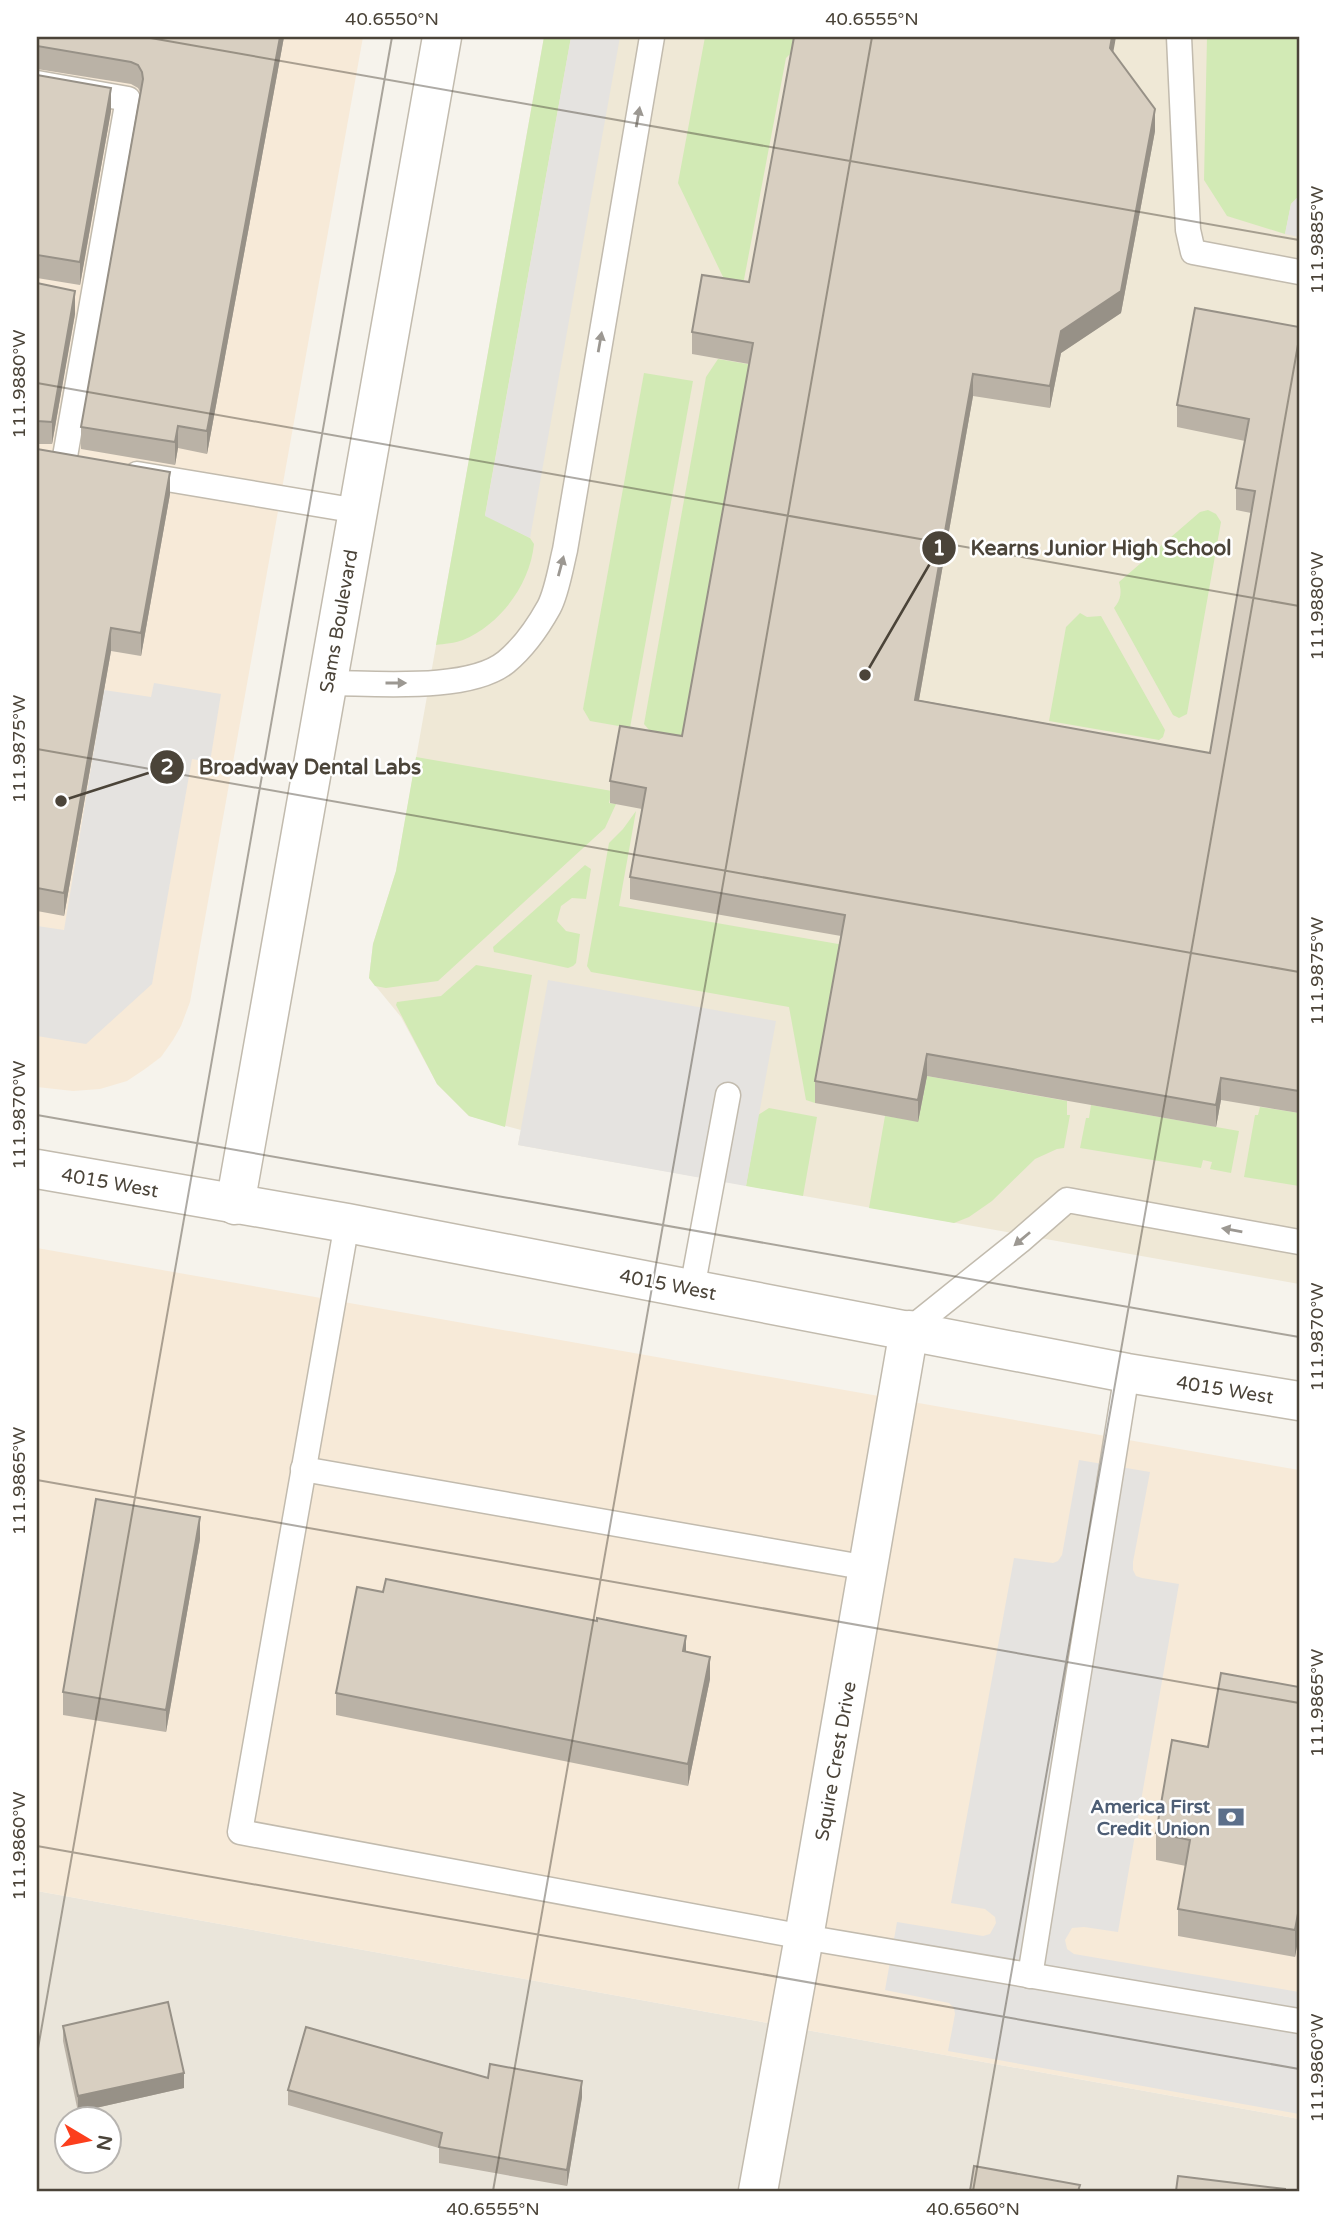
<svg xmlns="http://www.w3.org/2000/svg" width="1336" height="2228" viewBox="0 0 1336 2228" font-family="'Varela Round',sans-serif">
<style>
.residential{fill:#eae5da;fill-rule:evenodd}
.commercial{fill:#f7ead8}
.education{fill:#efe8d6}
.green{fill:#d2eab5}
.parking{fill:#e5e3e0}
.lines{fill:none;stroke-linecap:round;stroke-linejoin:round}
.service-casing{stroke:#c2bbae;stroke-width:27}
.minor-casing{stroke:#c2bbae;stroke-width:41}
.tertiary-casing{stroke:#c2bbae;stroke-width:41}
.service{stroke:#fff;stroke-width:24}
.minor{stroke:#fff;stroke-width:38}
.tertiary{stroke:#fff;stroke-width:38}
.wall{fill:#bab2a6}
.shaded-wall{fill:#979187}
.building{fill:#d8cfc1;stroke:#979187;stroke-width:2}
.oneway{fill:#9c9892}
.ticks{fill:none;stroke:#4b4439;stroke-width:2;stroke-opacity:0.45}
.labels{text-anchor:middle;stroke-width:5;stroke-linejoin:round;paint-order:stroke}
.street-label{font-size:19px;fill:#4b4439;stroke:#fff}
.service-label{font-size:19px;font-weight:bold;fill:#4e5e75;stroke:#fff;text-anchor:end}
.leader{fill:none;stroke:#4b4439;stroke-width:2.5}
.callout-dot{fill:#4b4439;stroke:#fff;stroke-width:2.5}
.mark-label{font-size:21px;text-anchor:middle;font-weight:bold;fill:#fff}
.callout-label{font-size:21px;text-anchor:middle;font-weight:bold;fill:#4b4439;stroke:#fff;stroke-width:5;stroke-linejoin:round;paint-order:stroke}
.neatline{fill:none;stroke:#4b4439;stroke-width:2.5}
.ticks-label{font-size:18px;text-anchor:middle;fill:#4b4439}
</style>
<rect width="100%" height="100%" fill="#f6f3ec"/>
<!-- residential -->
<path class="residential" d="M37,1891l1262,228v72h-1262zM66,2120h42v42h-42z"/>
<!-- commercial -->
<g class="commercial">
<polygon points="37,37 363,37 190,1002 181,1026 173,1040 161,1057 145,1069 127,1081 100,1089 73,1091 37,1087"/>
<polygon points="37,1248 1299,1470 1299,2119 37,1891"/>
</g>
<!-- education -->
<polygon class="education" points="544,37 1299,37 1299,1284 518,1145 521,1130 469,1116 437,1084 401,1017 369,978 373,944 396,871"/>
<!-- green -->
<g class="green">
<path d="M544,37h27l-86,478 45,23 4,6c-4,40 -33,80 -71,96 -8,3 -19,4 -27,5z"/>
<polygon points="705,37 843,37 796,48 786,58 742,290 724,279 678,183"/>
<polygon points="1207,37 1299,37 1299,196 1291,204 1285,234 1227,216 1204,180"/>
<polygon points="718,359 753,365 682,758 671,756 644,724 706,377"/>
<polygon points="644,373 693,381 630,728 590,721 583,709"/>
<path d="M1208,510l8,4 5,8 -34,192 -8,4 -6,-3 -59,-107c7,-8 8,-16 5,-26l81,-70z"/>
<polygon points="1080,613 1087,617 1101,616 1165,730 1163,737 1159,740 1049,721 1066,627"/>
<polygon points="416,757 612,791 609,803 616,804 605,828 438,981 386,988 375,986 369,978 373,944 396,871"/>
<polygon points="636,811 619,906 844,945 815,1103 806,1100 789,1007 591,972 587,966 609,843 623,829"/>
<polygon points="585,865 591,869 586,899 572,898 561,906 557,921 566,931 580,934 576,963 573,966 568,968 494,952 493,947"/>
<polygon points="476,965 532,975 505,1127 469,1116 437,1084 396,1005 397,1002 441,996"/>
<polygon points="927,1076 1067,1101 1067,1115 1070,1115 1064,1148 1057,1149 1035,1159 992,1201 969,1217 954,1223 869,1208 885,1116 918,1121"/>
<polygon points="1091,1105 1239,1131 1231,1173 1210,1169 1212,1162 1203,1160 1201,1168 1080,1148 1086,1118 1089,1118"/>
<polygon points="1260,1107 1299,1113 1299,1186 1244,1177 1255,1115 1258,1115"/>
<polygon points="769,1108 817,1117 803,1196 746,1186 758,1115"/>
</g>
<!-- parking -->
<g class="parking">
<polygon points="571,37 620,37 530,538 485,516"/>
<polygon points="1299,196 1299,237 1285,234 1291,204"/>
<polygon points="154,683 221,694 210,762 192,759 152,984 86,1044 37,1036 37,926 64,930 104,690 151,697"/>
<polygon points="548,980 776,1021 746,1186 518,1145"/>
<polygon points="1079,1460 1150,1472 1133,1562 1133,1570 1136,1576 1142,1578 1179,1584 1118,1932 1084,1927 1072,1928 1065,1940 1067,1949 1074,1954 1299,1992 1299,2114 948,2051 955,2014 954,2008 949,2003 885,1990 897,1922 983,1936 990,1934 996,1923 995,1917 985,1909 951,1903 1014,1558 1053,1563 1058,1561 1062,1555"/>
</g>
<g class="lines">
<!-- service casing -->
<g class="service-casing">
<g id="service">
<polyline points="1179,37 1188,230 1193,252 1299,272"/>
<polyline points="37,83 128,99 64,462"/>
<polyline points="137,474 358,511"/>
<path d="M328,683c47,0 141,9 178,-21 17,-14 33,-37 43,-55 8,-15 12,-41 16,-57l87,-513"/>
<polyline points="347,1223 240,1832 804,1937 1299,2021"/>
<polyline points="692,1289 728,1095"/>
<polyline points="909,1330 1020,1241 1067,1200 1299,1242"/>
<polyline points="303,1469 868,1568"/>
<polyline points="1030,1976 1127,1373"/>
</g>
</g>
<!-- minor casing -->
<g class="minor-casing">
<polyline id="minor" points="758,2191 804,1937 909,1330"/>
</g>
<!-- tertiary casing -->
<g class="tertiary-casing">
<g id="tertiary">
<polyline points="37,1169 347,1223 1127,1373 1299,1401"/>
<polyline points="235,1205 442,37"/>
</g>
</g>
<!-- service -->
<use href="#service" class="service"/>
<!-- minor -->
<use href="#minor" class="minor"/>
<!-- tertiary -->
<use href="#tertiary" class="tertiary"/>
</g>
<!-- wall -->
<g class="wall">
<polygon points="37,37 284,37 207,454 178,448 175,465 81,449 81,427 140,92 138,88 131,84 37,69"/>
<polygon points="1113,52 1155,131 1121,313 1061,353 1050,408 973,396 919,700 1210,753 1251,513 1236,510 1236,488 1245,441 1177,427 1177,405 1299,327 1299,1113 1221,1100 1216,1127 927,1076 918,1122 815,1103 815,1081 841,936 630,899 630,877 642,809 610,803 610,781 682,736 749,364 692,354 692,332 749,282"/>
<polygon points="37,75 111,111 80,285 37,278"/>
<polygon points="37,283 75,314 52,444 37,444"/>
<polygon points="37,449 170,494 141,656 111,651 64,916 37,911"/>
<polygon points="200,1539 166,1732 63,1715 63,1692"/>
<polygon points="686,1652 710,1679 688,1786 336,1715 336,1693"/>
<polygon points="1299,1687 1299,1935 1295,1957 1178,1936 1178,1909 1186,1866 1156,1860 1156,1833 1208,1747"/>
<polygon points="63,2026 184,2088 78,2112 63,2041"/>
<polygon points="488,2078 582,2097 567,2186 439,2163 439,2148 288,2105 288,2090"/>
</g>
<!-- shaded-wall -->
<g class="shaded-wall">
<polygon points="280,37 284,37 207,454 207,431"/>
<polygon points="1112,37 1116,37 1110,70 1110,48"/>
<polygon points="111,88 111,111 80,285 80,262"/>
<polygon points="1155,109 1155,131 1121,313 1061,353 1050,408 1050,386 1061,331"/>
<polygon points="75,291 75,314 52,444 52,422"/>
<polygon points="973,374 973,396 915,722 915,700"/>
<polygon points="178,426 178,448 175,465 175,442"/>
<polygon points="170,472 170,494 141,656 141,633"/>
<polygon points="111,628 111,651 64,916 64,893"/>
<polygon points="927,1054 927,1076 918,1122 918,1100"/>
<polygon points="1221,1078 1221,1100 1216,1127 1216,1105"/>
<polygon points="200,1517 200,1539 166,1732 166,1710"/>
<polygon points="686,1636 686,1658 683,1651"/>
<polygon points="710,1657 710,1679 688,1786 688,1764"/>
<polygon points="1299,1908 1299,1935 1295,1957 1295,1930"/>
<polygon points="184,2073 184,2088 78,2112 78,2096"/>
<polygon points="582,2081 582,2097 567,2186 567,2170"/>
</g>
<!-- building -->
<g class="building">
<polygon points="37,37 280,37 207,431 178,426 175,442 81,427 143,79 142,72 138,65 131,62 37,46"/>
<polygon points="794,37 1112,37 1110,48 1155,109 1121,291 1061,331 1050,386 973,374 915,700 1210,753 1255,491 1236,488 1249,419 1177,405 1195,308 1299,327 1299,1091 1221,1078 1216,1105 927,1054 918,1100 815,1081 845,915 630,877 646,788 610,781 620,726 682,736 753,343 692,332 702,275 749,282"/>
<polygon points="37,75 111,88 80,262 37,255"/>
<polygon points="37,283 75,291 52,422 37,421"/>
<polygon points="37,449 170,472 141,633 111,628 64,893 37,888"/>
<polygon points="96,1499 200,1517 166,1710 63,1692"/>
<polygon points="386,1579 597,1621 597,1618 686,1636 683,1651 710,1657 688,1764 336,1693 357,1587 383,1592"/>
<polygon points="1221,1673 1299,1687 1299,1908 1295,1930 1178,1909 1190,1840 1156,1833 1172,1740 1208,1747"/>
<polygon points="168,2002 184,2073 78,2096 63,2026"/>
<polygon points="306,2027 488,2078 490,2064 582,2081 567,2170 439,2147 442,2133 288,2090"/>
<polygon points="974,2166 1080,2185 1078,2191 970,2191"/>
<polygon points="1178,2176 1285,2189 1285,2191 1176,2191"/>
</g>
<!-- one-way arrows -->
<defs><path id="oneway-solid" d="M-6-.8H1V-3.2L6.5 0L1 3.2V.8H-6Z" transform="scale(1.75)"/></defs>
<g class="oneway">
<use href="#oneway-solid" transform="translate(638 117) rotate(-80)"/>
<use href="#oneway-solid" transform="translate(600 342) rotate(-80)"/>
<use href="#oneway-solid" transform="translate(561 566) rotate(-75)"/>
<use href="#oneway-solid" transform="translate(396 683)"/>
<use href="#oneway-solid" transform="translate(1232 1230) rotate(-170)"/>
<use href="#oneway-solid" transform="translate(1022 1239) rotate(140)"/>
</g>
<!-- ticks -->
<path class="ticks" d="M145,37l1154,203M37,383l1262,223M37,749l1262,223M37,1115l1262,222M37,1480l1262,223M37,1846l1262,223M37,2054l355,-2017M493,2191l379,-2154M973,2191l326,-1852"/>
<!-- icons -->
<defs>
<g id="bank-bare" transform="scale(2.1)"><path d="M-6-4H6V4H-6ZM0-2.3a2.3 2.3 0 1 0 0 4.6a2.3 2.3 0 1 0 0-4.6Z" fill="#5c6f8a" stroke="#fff" stroke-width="2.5" paint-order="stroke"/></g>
</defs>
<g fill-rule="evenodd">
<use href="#bank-bare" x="1231" y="1817"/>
</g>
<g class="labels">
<!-- street labels -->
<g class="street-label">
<text transform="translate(338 621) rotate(-80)" y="7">Sams Boulevard</text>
<text transform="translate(110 1182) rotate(10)" y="7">4015 West</text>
<text transform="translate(668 1284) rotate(11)" y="7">4015 West</text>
<text transform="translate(1225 1389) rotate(9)" y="7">4015 West</text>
<text transform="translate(835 1761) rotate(-80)" y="7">Squire Crest Drive</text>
</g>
<!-- service labels -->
<g class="service-label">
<text x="1210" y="1813">America First<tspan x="1210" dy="22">Credit Union</tspan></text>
</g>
</g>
<!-- callouts -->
<path class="leader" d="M865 675L939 548M61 801L167 767"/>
<g class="callout-dot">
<circle cx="865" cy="675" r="7"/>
<circle cx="61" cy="801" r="7"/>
<circle cx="939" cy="548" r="18"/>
<circle cx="167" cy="767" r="18"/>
</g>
<g class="mark-label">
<text x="939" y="555">1</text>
<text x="167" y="774">2</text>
</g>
<g class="callout-label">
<text x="1101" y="555">Kearns Junior High School</text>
<text x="310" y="774">Broadway Dental Labs</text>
</g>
<!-- border -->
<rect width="1336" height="2228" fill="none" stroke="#ffffff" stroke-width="77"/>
<!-- north arrow -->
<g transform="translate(88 2140) rotate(100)"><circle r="33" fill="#ffffff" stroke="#b7b4b0" stroke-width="2"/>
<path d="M0-5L12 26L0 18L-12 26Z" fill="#fc3f1d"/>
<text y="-10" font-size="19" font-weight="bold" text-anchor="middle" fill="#4b4439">N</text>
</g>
<rect x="38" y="38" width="1260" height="2152" class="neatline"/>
<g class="ticks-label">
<text x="392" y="25">40.6550°N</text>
<text x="872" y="25">40.6555°N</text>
<text transform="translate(1317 240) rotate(-90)" y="6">111.9885°W</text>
<text transform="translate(19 384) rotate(-90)" y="6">111.9880°W</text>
<text transform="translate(1317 606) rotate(-90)" y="6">111.9880°W</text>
<text transform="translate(19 749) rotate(-90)" y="6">111.9875°W</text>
<text transform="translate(1317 971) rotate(-90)" y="6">111.9875°W</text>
<text transform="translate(19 1115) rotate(-90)" y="6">111.9870°W</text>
<text transform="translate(1317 1337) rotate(-90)" y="6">111.9870°W</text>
<text transform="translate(19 1481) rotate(-90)" y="6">111.9865°W</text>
<text transform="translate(1317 1703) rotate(-90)" y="6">111.9865°W</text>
<text transform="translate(19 1846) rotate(-90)" y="6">111.9860°W</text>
<text transform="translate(1317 2068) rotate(-90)" y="6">111.9860°W</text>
<text x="493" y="2215">40.6555°N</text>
<text x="973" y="2215">40.6560°N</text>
</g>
</svg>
